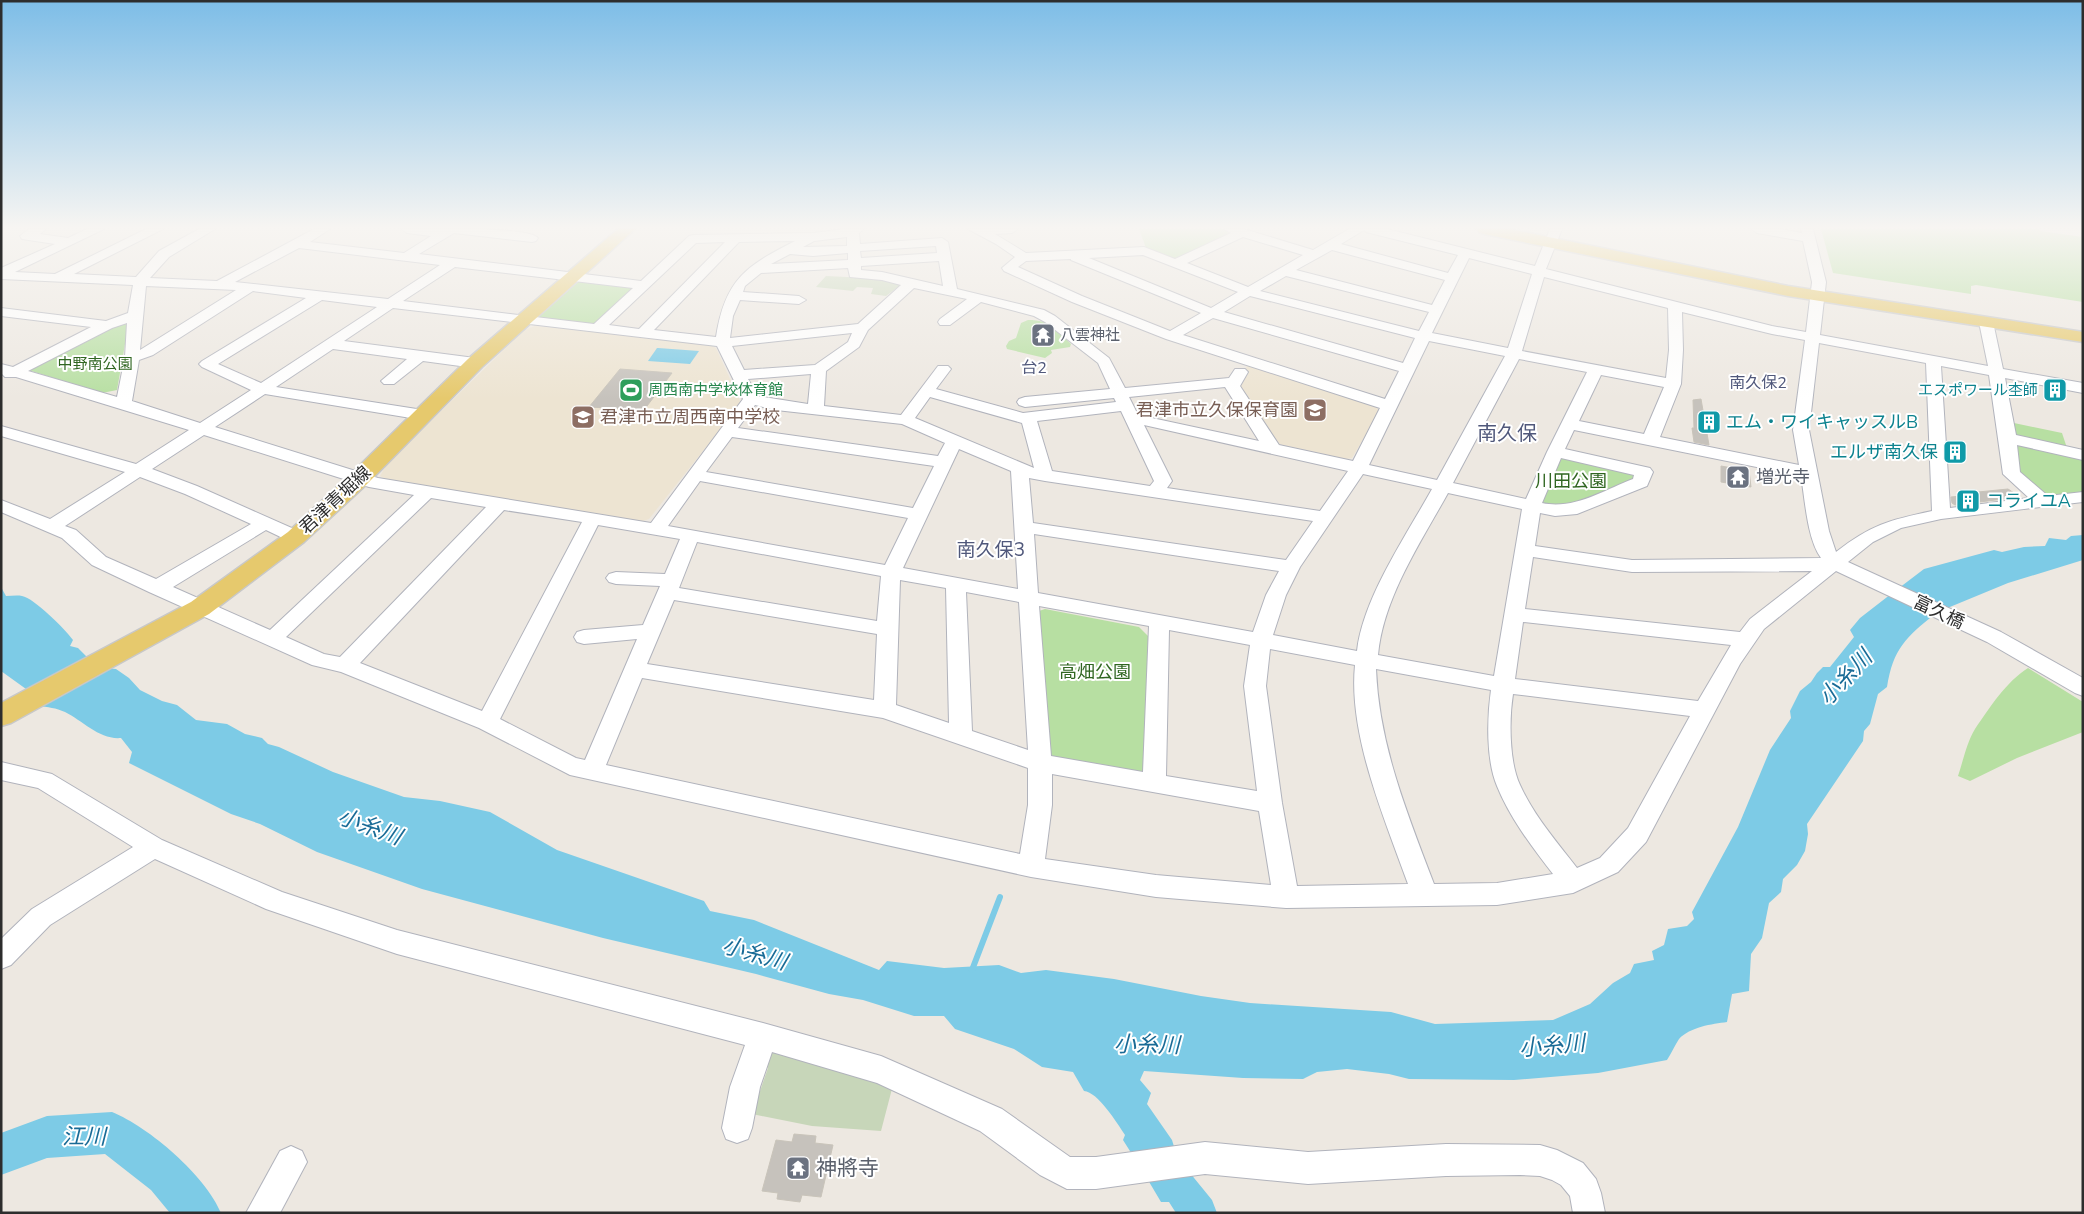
<svg xmlns="http://www.w3.org/2000/svg" width="2084" height="1214" viewBox="0 0 2084 1214" font-family="'Nunito Sans','Noto Sans JP',sans-serif">
<style>
.education{fill:#ede4d2}
.green{fill:#b7dfa2}
.cemetery{fill:#c7d6b9}
.water{fill:#7dcbe6}
.lines{fill:none;stroke-linecap:round;stroke-linejoin:round}
.stream{stroke:#7dcbe6;stroke-width:6}
.river{fill:#7dcbe6;fill-rule:evenodd}
.building{fill:#c6c2bc;stroke:#c9c4ba}
.minor-casing{stroke:#b1b3bc;stroke-width:2}
.major-casing{stroke:#c8c8c8;stroke-width:3}
.minor{fill:#fff;fill-rule:evenodd}
.major{fill:#e6c96d;fill-rule:evenodd}
.labels{text-anchor:middle;stroke-width:4;stroke-linejoin:round;paint-order:stroke}
.far-worship-label{font-size:15px;fill:#5b616d;stroke:#fff;text-anchor:start}
.far-park-label{font-size:15px;fill:#306621;stroke:#fff}
.far-leisure-label{font-size:15px;fill:#27864d;stroke:#fff;text-anchor:start}
.far-culture-label{font-size:15px;fill:#0d838f;stroke:#fff;text-anchor:end}
.far-neighbourhood-label{font-size:16px;fill:#50587b;stroke:#fff}
.education-label{font-size:18px;fill:#785e54;stroke:#fff;text-anchor:end}
.culture-label{font-size:18px;fill:#0d838f;stroke:#fff;text-anchor:start}
.worship-label{font-size:18px;fill:#5b616d;stroke:#fff;text-anchor:start}
.park-label{font-size:18px;fill:#306621;stroke:#fff}
.street-label{font-size:18px;fill:#2d2d2d;stroke:#fff}
.neighbourhood-label{font-size:19px;fill:#50587b;stroke:#fff}
.quarter-label{font-size:20px;fill:#50587b;stroke:#fff}
.near-worship-label{font-size:21px;fill:#5b616d;stroke:#fff;text-anchor:start}
.near-water-label{font-size:22px;font-style:italic;fill:#196b96;stroke:#fff}
</style>
<rect width="100%" height="100%" fill="#ede8e1"/>
<!-- education -->
<g class="education">
<polygon points="535,326 706,343 716,348 741,403 649,519 640,522 388,480 380,476 387,464 524,330"/>
<polygon points="1248,364 1374,405 1378,409 1379,412 1352,458 1345,459 1279,444 1273,441 1236,389"/>
</g>
<!-- green -->
<g class="green">
<polygon points="1139,229 1224,229 1231,231 1232,234 1173,259 1146,248"/>
<polygon points="1821,229 2039,229 2040,231 2083,237 2083,302 1976,285 1971,286 1971,294 1833,273"/>
<polygon points="578,282 631,286 632,288 595,325 537,318"/>
<path d="M1028,320c24,0 28,9 43,24l-1,3 -19,3 1,3 -7,5 -38,-9 -1,-3 3,-5 7,-3 5,-15z"/>
<polygon points="118,321 129,321 117,390 102,393 28,370"/>
<polygon points="2014,423 2062,433 2067,448 2016,436"/>
<polygon points="2016,445 2083,459 2083,494 2050,498 2019,476"/>
<polygon points="1560,457 1635,475 1634,479 1569,506 1554,509 1540,502"/>
<polygon points="1045,609 1139,627 1148,636 1144,770 1140,772 1048,757 1039,611"/>
<path d="M2028,668l55,34v30l-66,26 -47,23 -12,-5c5,-15 9,-34 17,-47 15,-22 31,-47 53,-61z"/>
</g>
<!-- cemetery -->
<g class="cemetery">
<polygon points="826,276 888,279 902,284 886,296 871,294 873,288 857,287 853,291 816,287"/>
<polygon points="766,1050 893,1085 881,1131 812,1126 752,1114 768,1068 758,1058"/>
</g>
<!-- water -->
<g class="water">
<polygon points="657,348 658,348 699,351 690,364 648,361"/>
<polygon points="2083,535 2083,560 2008,583 1945,609 1899,588 1924,569 1994,550 2002,552 2024,547 2045,546 2049,538 2066,540 2071,536"/>
<path d="M1,587l5,9c5,0 11,-1 16,0 12,2 43,33 51,44l-3,6 8,2 11,11 -56,35 -32,-23z"/>
<path d="M1891,594l44,20c-29,23 -42,35 -48,73l-9,7 -8,30 -6,7 -1,10 -56,83 1,10 -3,17 -8,14 -14,14 -2,13 -12,11 -7,35 -11,16 -2,37 -17,3 -5,28c-15,2 -37,5 -48,17 -4,6 -8,15 -12,21l-69,13 -84,7 -105,-1 -20,-5 -42,-5 -30,3 -14,7 -60,-1 -99,-7 -4,9 11,13 -4,11 25,36 4,13 -41,6 -12,-19 2,-5c-8,-12 -27,-43 -41,-44l-11,-19 -31,-5 -28,-18 -59,-20 -11,-13h-30l-51,-16 -34,-6 -73,-20 -153,-36 -181,-49 -105,-37 -57,-28 -29,-10 -102,-51 3,-11 -11,-14c-21,2 -38,-17 -56,-26 -9,-4 -17,-5 -27,-6l68,-38 10,1 13,9 11,12 22,11 15,4 19,15 31,4 18,10 17,4 6,6 11,3 54,25 71,25 36,4 50,11 67,38 147,51 6,10 44,9 125,50 8,-9 57,7 55,-3 22,8 25,-3 68,9 87,17 49,7 141,9 44,12 118,-4 37,-16 23,-21 17,-10 4,-9 20,-4 -2,-9 12,-6 4,-16 19,-3 7,-7 -2,-7 46,-85 32,-77 21,-32 -1,-7 10,-20 11,-9 6,-9 6,-6h7l24,-30 -4,-7 10,-12z"/>
<polygon points="1190,1173 1212,1200 1217,1213 1176,1213 1169,1202 1161,1202 1148,1180"/>
</g>
<g class="lines">
<!-- stream -->
<polyline class="stream" points="972,970 1000,897"/>
<!-- river -->
<path class="river" d="M112,1112c37,15 94,64 109,101h-51l-19,-23 -46,-36 -58,4 -46,17v-42l46,-17z"/>
</g>
<!-- building -->
<g class="building">
<polygon points="620,369 672,373 644,410 589,407"/>
<polygon points="1701,399 1709,445 1694,442 1692,428 1694,428 1693,400"/>
<polygon points="1721,466 1749,471 1751,487 1721,482"/>
<polygon points="2008,489 2020,497 1955,505 1952,503 1951,497 1960,496 1958,494"/>
<polygon points="794,1134 816,1136 815,1143 833,1145 821,1197 802,1195 800,1202 777,1199 778,1193 762,1191 776,1140 792,1142"/>
</g>
<g class="lines">
<!-- minor casing -->
<g class="minor-casing">
<g id="minor">
<path d="M29,229h17l-6,5 28,4 19,-9h17l-89,43 40,2 91,-45h17l-89,45 62,3 23,-26 40,-22h16l-46,28 -19,21 67,3 97,-52h16l-20,13 94,11 27,-17 -24,-3 -6,-4c21,0 127,-3 137,9l-2,3 -4,1 -78,-9 -35,21 222,27 48,-45 4,-1 121,-2 30,-4h20l-5,4 1,11 82,-6 6,4 9,47 87,21 11,6 54,42 16,30 104,-10 6,-9h10l3,3 -8,14 39,59 74,16 27,-53 -214,-69 -94,-37 -68,-31 -2,-3 13,-11 -19,-13 -28,-15h50l-6,4 -17,1 31,19 118,-6 31,12 56,-26 -7,-4h20l69,21 36,-21h38l148,37 15,-37h12l-16,40 226,57 34,6 6,-50 -9,-41 -46,-8 -6,-4h30l21,4 -1,-4h12l13,53 -6,53 168,31 -9,-44 2,-3h10l2,3 10,47 80,14v10l-78,-15 11,57 67,15v10l-66,-15 3,27 28,24 35,-4v10l-142,17 -40,9 -28,14 -25,20 153,70 82,46v18l-8,-3 -88,-51 -151,-71 -72,58 -24,35 -94,178 -28,30 -45,21 -76,12 -211,3 -130,-11 -125,-20 -461,-102 -91,-47 -138,-56 -29,-7 -163,-73 -57,-27 -30,-27 -61,-26v-12l49,19 75,-47 -124,-36v-10l135,38 53,-34 -173,-53h-11l-4,-4v-9l12,3 78,-40 -90,-11v-8l105,13 22,-8 5,-28 -132,-6v-11l54,-24 -33,-5 -2,-3zM1364,230l2,2 92,23 -10,18 -107,-29zM847,237v9l-44,1 11,-6zM1243,237l60,18 -55,32 -61,-24zM795,241c-49,25 -70,38 -79,96l-62,-7 85,-88zM725,242l-86,87 -30,-4 87,-82zM936,246l1,7 -76,5 -1,-7zM299,248l141,17 -52,34 -153,-17zM1332,250l113,30 -13,25 -136,-35zM848,253v7l-77,4 19,-10 23,2zM1143,255l95,37 -27,16 -122,-50zM1469,258l63,16 -24,74 -76,-15zM1071,259v1l130,53 -31,18 -88,-35 -64,-29 8,-6zM939,261l4,25 -61,-14 -21,-2v-4zM455,267l178,21 -39,36 -191,-23zM848,268l2,9 32,3 19,5 -43,39 -128,14 3,-22 7,-16 59,4 7,-4 -7,-4 -56,-4 2,-6 16,-13zM1286,276l143,36 -10,19 -159,-40zM1544,277l124,31 1,42 -3,28 -144,-27zM146,286l90,4 -96,60zM914,288l53,11 -27,20 -2,3 2,3h10l31,-23 53,14 11,6 53,41 12,26 -85,8 -6,2 -2,3 2,3 6,2 89,-9 2,4 -93,11 -87,-24 15,-20 -3,-3h-10l-37,49 -77,-9 2,-35 33,-24 9,-17zM253,291l53,7 -104,63 -3,3 3,3 49,23 -51,33 -68,-22 7,-41 14,-5zM1250,296l165,42 -12,25 -179,-51zM322,300l55,7 -116,76 -43,-19zM393,308l324,38 26,53 -92,124 -273,-45 -163,-51 50,-33 158,26 6,-2 2,-3 -2,-3 -6,-2 -147,-23 57,-38 74,10 -26,22 3,3h10l29,-23 52,7 5,-2 3,-3 -3,-3 -5,-2 -131,-17zM1682,312l90,22 33,6 -12,90 6,35 -139,-28 21,-53 2,-34zM1213,318l186,53 -14,28 -202,-64zM127,323l-2,34 -8,40 -89,-26 84,-43zM852,333l-4,9 -33,23 -71,5 -12,-24zM1429,341l76,15 -68,124 -68,-15zM1819,343l107,20 6,148c-43,9 -61,14 -96,41l-7,-21 -20,-101zM1519,359l68,13 -40,80 -21,47 -73,-16zM1941,366l48,9 14,99 26,24 -79,10zM811,374l-3,30 -51,-8 -9,-17zM1601,375l63,12 -20,47 -65,-13zM1225,387l34,54 -121,-26 -9,-18zM930,397l92,26 12,45 -119,-50zM755,405l21,5 126,14 43,19 -7,13 -200,-28zM1121,411l33,70 -4,5 -98,-15 -15,-50zM1144,425l204,46 -28,40 -153,-23 5,-7zM1574,430l227,46c4,23 6,63 20,82l-189,2 -97,-14 5,-33 15,3 22,-2 70,-28 6,-14 -3,-4 -85,-19zM204,435l165,52 45,8 -144,135 -97,-43 93,-57 23,11 7,2 7,-2 2,-4 -2,-4 -106,-47 -45,-17zM732,437l202,29 -21,42 -207,-36zM959,449l52,22 7,118 -115,-21zM1561,458l73,17 -1,4c-29,11 -59,31 -91,24zM1363,474l69,15c-26,47 -69,109 -75,162l-84,-16 13,-40 14,-28zM140,477l45,17 66,30 -95,55 -50,-22 -30,-27 -11,-4zM1029,478l16,3 268,40 -27,39 -253,-37zM700,481l208,37 -23,47 -217,-39zM1448,493l74,16 -28,167 -116,-21c5,-57 43,-113 70,-162zM431,498l55,9 -146,150 -16,-3 -38,-17zM504,510l78,12 -100,189 -122,-48zM598,525l82,14 -15,35 -49,-2 -7,2 -3,4 3,4 7,2 44,2 -17,39 -59,5 -7,2 -3,5 3,5 7,2 53,-5 -52,121 -9,-2 -76,-39zM1034,534l245,37 -13,24 -13,37 -215,-39zM697,542l184,34 -4,45 -198,-33zM1533,557l99,15 180,-1 -62,48 -10,13 -215,-23zM900,580l46,8 3,135 -53,-18zM966,592l53,10 9,148 -56,-19zM674,600l203,34 -3,66 -227,-36zM1039,606l110,20 -6,146 -92,-16zM1523,622l208,23 -33,56 -183,-22zM1169,630l81,15 -6,41 13,105 -91,-15zM1270,649l85,16c-7,70 30,155 53,219l-111,2 -15,-83 -16,-117zM1376,669l115,21c-4,28 -5,70 6,96 13,32 35,61 56,88l-56,9 -63,1c-27,-71 -55,-139 -58,-215zM642,678l241,40 145,50v37l-8,49 -414,-89zM1513,694l177,22 -62,112 -28,30 -23,10c-20,-26 -43,-52 -57,-83 -11,-23 -11,-66 -7,-91zM1052,774l207,37 12,74 -115,-10 -111,-16 7,-54z"/>
<polygon points="1,762 52,774 162,840 282,892 397,930 763,1023 881,1056 1002,1109 1070,1157 1096,1157 1205,1142 1308,1152 1446,1144 1540,1145 1557,1150 1583,1163 1596,1179 1601,1193 1605,1213 1573,1213 1570,1196 1561,1185 1552,1180 1540,1176 1520,1175 1446,1176 1308,1184 1205,1174 1096,1189 1067,1189 1040,1175 980,1131 877,1083 772,1052 760,1087 752,1128 748,1139 737,1143 726,1139 722,1128 730,1087 745,1045 397,954 266,909 155,859 50,925 11,965 1,969 1,939 32,909 133,847 38,788 1,780"/>
<polygon points="291,1146 302,1151 307,1162 280,1213 246,1213 280,1151"/>
</g>
</g>
<!-- major casing -->
<g class="major-casing">
<g id="major">
<polygon points="618,229 635,229 482,367 367,484 304,542 209,614 11,723 1,726 1,703 191,602 288,532 351,474 468,359"/>
<polygon points="1477,229 1509,229 1788,286 2083,332 2083,342 1788,296 1484,234 1479,232"/>
</g>
</g>
<!-- minor -->
<use href="#minor" class="minor"/>
<!-- major -->
<use href="#major" class="major"/>
</g>
<!-- sky -->
<linearGradient id="sky" x2="0" y2="1"><stop stop-color="#7dbde7"/><stop offset="0.57" stop-color="#f7f5f2"/><stop offset="1" stop-color="#f7f5f2" stop-opacity="0"/></linearGradient>
<rect width="2084" height="399" fill="url(#sky)"/>
<!-- icons -->
<defs>
<g id="temple-square" transform="scale(1.25)"><rect x="-9" y="-9" width="18" height="18" rx="4" fill="#6b7280" stroke="#fff"/><path d="M0-6L5-2H3V0L6.5 2.5H4V6H1.5V3h-3V6H-4V2.5H-6.5L-3 0V-2H-5Z" fill="#fff"/></g>
<g id="stadium-square" transform="scale(1.25)"><rect x="-9" y="-9" width="18" height="18" rx="4" fill="#2e9e5b" stroke="#fff"/><path d="M0-5a6.5 5 0 1 0 0 10a6.5 5 0 1 0 0-10ZM-3.5-1.8h7v3.6h-7Z" fill="#fff"/></g>
<g id="building-square" transform="scale(1.25)"><rect x="-9" y="-9" width="18" height="18" rx="4" fill="#0f9aa8" stroke="#fff"/><path d="M-4-6H4V6H1V3H-1V6H-4ZM-2.5-4.3h1.7v1.8h-1.7ZM.8-4.3h1.7v1.8H.8ZM-2.5-1h1.7V.8h-1.7ZM.8-1h1.7V.8H.8Z" fill="#fff"/></g>
<g id="school-square" transform="scale(1.25)"><rect x="-9" y="-9" width="18" height="18" rx="4" fill="#8d6e63" stroke="#fff"/><path d="M0-5L7-2L0 1L-7-2ZM-4 1L0 2.5L4 1V4Q0 6-4 4Z" fill="#fff"/></g>
</defs>
<g fill-rule="evenodd">
<use href="#temple-square" x="1043" y="335"/>
<use href="#stadium-square" x="631" y="390"/>
<use href="#building-square" x="2055" y="390"/>
<use href="#school-square" x="1315" y="410"/>
<use href="#school-square" x="583" y="417"/>
<use href="#building-square" x="1709" y="422"/>
<use href="#building-square" x="1955" y="452"/>
<use href="#temple-square" x="1738" y="477"/>
<use href="#building-square" x="1968" y="501"/>
<use href="#temple-square" x="798" y="1168"/>
</g>
<g class="labels">
<!-- far-worship labels -->
<g class="far-worship-label">
<text x="1060" y="340">八雲神社</text>
</g>
<!-- far-park labels -->
<g class="far-park-label">
<text x="95" y="369">中野南公園</text>
</g>
<!-- far-leisure labels -->
<g class="far-leisure-label">
<text x="648" y="395">周西南中学校体育館</text>
</g>
<!-- far-culture labels -->
<g class="far-culture-label">
<text x="2038" y="395">エスポワール杢師</text>
</g>
<!-- far-neighbourhood labels -->
<g class="far-neighbourhood-label">
<text x="1034" y="373">台2</text>
<text x="1758" y="388">南久保2</text>
</g>
<!-- education labels -->
<g class="education-label">
<text x="1298" y="416">君津市立久保保育園</text>
<text x="600" y="423" text-anchor="start">君津市立周西南中学校</text>
</g>
<!-- culture labels -->
<g class="culture-label">
<text x="1726" y="428">エム・ワイキャッスルB</text>
<text x="1938" y="458" text-anchor="end">エルザ南久保</text>
<text x="1986" y="507">コライユA</text>
</g>
<!-- worship labels -->
<g class="worship-label">
<text x="1756" y="483">増光寺</text>
</g>
<!-- park labels -->
<g class="park-label">
<text x="1571" y="487">川田公園</text>
<text x="1095" y="678">高畑公園</text>
</g>
<!-- street labels -->
<g class="street-label">
<text transform="translate(335 500) rotate(-43)" y="6">君津青堀線</text>
<text transform="translate(1939 612) rotate(25)" y="6">富久橋</text>
</g>
<!-- neighbourhood labels -->
<g class="neighbourhood-label">
<text x="991" y="556">南久保3</text>
</g>
<!-- quarter labels -->
<g class="quarter-label">
<text x="1507" y="440">南久保</text>
</g>
<!-- near-worship labels -->
<g class="near-worship-label">
<text x="816" y="1175">神將寺</text>
</g>
<!-- near-water labels -->
<g class="near-water-label">
<text transform="translate(1845 677) rotate(-47)" y="8">小糸川</text>
<text transform="translate(370 826) rotate(20)" y="8">小糸川</text>
<text transform="translate(755 953) rotate(16)" y="8">小糸川</text>
<text transform="translate(1147 1044) rotate(1)" y="8">小糸川</text>
<text transform="translate(1552 1045) rotate(-5)" y="8">小糸川</text>
<text x="84" y="1144">江川</text>
</g>
</g>
<!-- border -->
<rect width="2084" height="1214" fill="none" stroke="#2d2d2d" stroke-width="5"/>
</svg>
